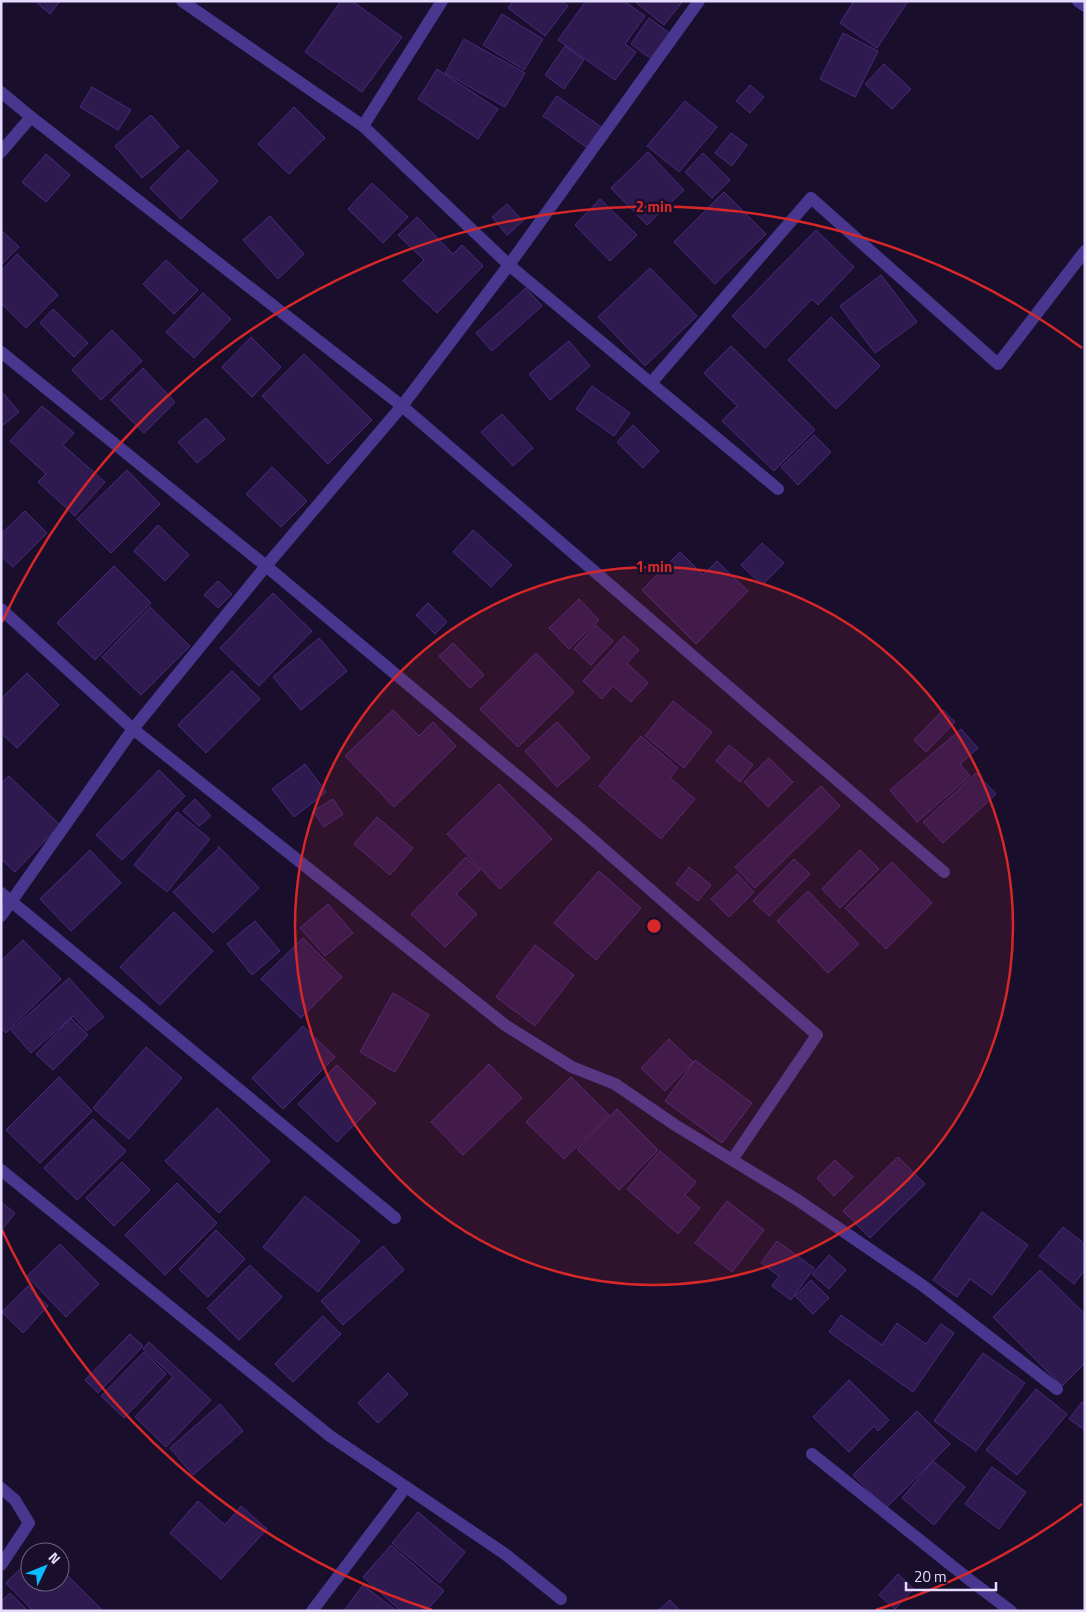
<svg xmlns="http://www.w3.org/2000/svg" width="1086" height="1612" viewBox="0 0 1086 1612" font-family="'Titillium Web',sans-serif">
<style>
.building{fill:#2e1a4f;stroke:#492a7d}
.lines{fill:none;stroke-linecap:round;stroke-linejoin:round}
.minor{stroke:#49378f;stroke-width:12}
.ring{fill:none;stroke:#d62828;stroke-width:2.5}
.centre{fill:#d62828;stroke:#190f2d;stroke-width:2.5}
.ring-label{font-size:15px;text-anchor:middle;font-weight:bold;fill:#d62828;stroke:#190f2d;stroke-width:5;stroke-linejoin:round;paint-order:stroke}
</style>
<rect width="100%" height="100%" fill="#190f2d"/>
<!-- building -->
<g class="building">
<polygon points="35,1 60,1 50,14"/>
<polygon points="341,1 352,1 402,37 362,92 305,52"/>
<polygon points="513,1 562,1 568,6 545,36 508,8"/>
<polygon points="586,1 624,1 645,16 625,44 636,52 615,80 558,40"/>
<polygon points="634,1 683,1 664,25"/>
<polygon points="854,1 908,1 877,48 840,23"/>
<polygon points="502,14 543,39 524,70 483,45"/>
<polygon points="649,18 672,35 654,61 631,44"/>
<polygon points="843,33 878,51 855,97 820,79"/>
<polygon points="464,39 525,73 505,107 445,73"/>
<polygon points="565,46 584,60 564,89 545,75"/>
<polygon points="884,64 911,89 892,109 865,84"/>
<polygon points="437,69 498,109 478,139 418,99"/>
<polygon points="750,85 764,97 750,113 736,101"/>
<polygon points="92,87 131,110 118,130 80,107"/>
<polygon points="557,96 604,129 589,149 543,116"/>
<polygon points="685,101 717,127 679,172 647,146"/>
<polygon points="294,107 325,138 289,174 258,144"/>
<polygon points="151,115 179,147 142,178 115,146"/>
<polygon points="731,133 747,145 732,166 715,153"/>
<polygon points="188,150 218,181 181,219 150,188"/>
<polygon points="648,152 684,190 647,225 611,188"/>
<polygon points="703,153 730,180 712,198 685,172"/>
<polygon points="46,154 70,175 46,202 22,182"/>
<polygon points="372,183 408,217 383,243 348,209"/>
<polygon points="724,192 766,234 715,284 674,242"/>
<polygon points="600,199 637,235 610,261 575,225"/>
<polygon points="507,204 523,221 507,235 492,217"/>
<polygon points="270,216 304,254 278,279 243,240"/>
<polygon points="417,217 453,254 462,245 483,266 437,313 403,281 424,260 398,235"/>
<polygon points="1,230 19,247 1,265"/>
<polygon points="816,230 854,267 818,305 812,299 765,348 732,316"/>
<polygon points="17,254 58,295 26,328 1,303 1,271"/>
<polygon points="166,260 198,290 174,314 143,284"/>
<polygon points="650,268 697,316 645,366 598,317"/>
<polygon points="881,275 917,322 875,353 840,306"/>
<polygon points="526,288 542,306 492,351 476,333"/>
<polygon points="203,293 231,319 194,358 166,332"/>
<polygon points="53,309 88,343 74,357 40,323"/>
<polygon points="831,317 880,366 836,409 788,360"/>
<polygon points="112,330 142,361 101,400 72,370"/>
<polygon points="251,337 281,367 252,397 222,367"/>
<polygon points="569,341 590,366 550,400 529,374"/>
<polygon points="731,346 815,430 774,471 722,421 737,406 704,373"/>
<polygon points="304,354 372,420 328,464 262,396"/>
<polygon points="143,368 175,402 144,433 111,400"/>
<polygon points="592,386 630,413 614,436 576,409"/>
<polygon points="1,391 19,412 1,427"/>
<polygon points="42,406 74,433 63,445 105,482 75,516 38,482 46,474 10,441"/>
<polygon points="502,414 533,448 513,466 481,432"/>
<polygon points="206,418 225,439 197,463 178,442"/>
<polygon points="633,425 659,451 643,468 617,442"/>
<polygon points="814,435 831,452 798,485 781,467"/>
<polygon points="272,467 307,501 281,527 246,494"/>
<polygon points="127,470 160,504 111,553 77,519"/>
<polygon points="25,511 47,533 13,567 1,556 1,534"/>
<polygon points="158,525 189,555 165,581 134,551"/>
<polygon points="473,530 512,565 491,587 453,552"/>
<polygon points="762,543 784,563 762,585 741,565"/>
<polygon points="680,552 703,575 717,561 748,591 696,644 642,590"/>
<polygon points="114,566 151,603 95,660 57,623"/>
<polygon points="218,581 232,594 218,608 204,595"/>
<polygon points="273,593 312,631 259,686 220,648"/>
<polygon points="579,599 599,620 569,649 549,628"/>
<polygon points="428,603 447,622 435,634 416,615"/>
<polygon points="150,607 190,646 141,695 102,657"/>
<polygon points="596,625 613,641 591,665 574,649"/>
<polygon points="624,636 639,650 627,663 648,683 631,702 613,686 602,699 583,681"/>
<polygon points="319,638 347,671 301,710 273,677"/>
<polygon points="453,643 484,675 470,688 439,656"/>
<polygon points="536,653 574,692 518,747 480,709"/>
<polygon points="232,671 260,699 206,753 178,725"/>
<polygon points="27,673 59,705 17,748 1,733 1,699"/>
<polygon points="673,701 712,732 684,768 645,736"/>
<polygon points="393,710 419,736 433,722 456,746 394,807 345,756"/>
<polygon points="943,710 955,722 926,752 914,740"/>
<polygon points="557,722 590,758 557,787 525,751"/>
<polygon points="961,729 978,748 960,764 970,776 917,822 890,790"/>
<polygon points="641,736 678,768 670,778 695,799 661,839 599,786"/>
<polygon points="729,745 753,765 740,782 716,761"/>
<polygon points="769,758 793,782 768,807 744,782"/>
<polygon points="305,764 326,792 294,817 272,789"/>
<polygon points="159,770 185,796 122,860 96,835"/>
<polygon points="976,773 996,794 943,843 923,822"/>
<polygon points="9,776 60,825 15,872 1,859 1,783"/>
<polygon points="499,784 552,839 500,889 447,834"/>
<polygon points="821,786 840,806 755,888 735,867"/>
<polygon points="195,799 211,816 199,826 183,811"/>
<polygon points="333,799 343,814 324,827 313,811"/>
<polygon points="177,812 210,839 167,892 134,865"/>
<polygon points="377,817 413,848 390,875 354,844"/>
<polygon points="218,846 259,888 213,933 173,892 219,848"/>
<polygon points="90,850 121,883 71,931 40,899"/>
<polygon points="860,850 879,869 840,908 822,889"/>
<polygon points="466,857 480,870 456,894 477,914 445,947 411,914"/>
<polygon points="794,859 810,874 769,916 753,901"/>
<polygon points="892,862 932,903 886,949 845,908"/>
<polygon points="689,867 711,885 698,901 676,884"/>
<polygon points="599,871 641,908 596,960 554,923"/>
<polygon points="737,874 754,892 729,917 711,899"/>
<polygon points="808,891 859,944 828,973 777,921"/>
<polygon points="328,904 353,933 325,956 300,928"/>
<polygon points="174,912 213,951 160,1005 120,967"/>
<polygon points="255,921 280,951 252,975 227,944"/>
<polygon points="303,938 342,977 301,1018 261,979"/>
<polygon points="23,940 61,979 6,1033 1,1028 1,961"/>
<polygon points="535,945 574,975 535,1026 496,997"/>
<polygon points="69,978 104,1017 87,1031 73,1016 31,1053 11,1030"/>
<polygon points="393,993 429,1015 395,1072 360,1052"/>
<polygon points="71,1018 88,1035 53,1070 36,1054"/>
<polygon points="303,1026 335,1057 283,1109 252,1078"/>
<polygon points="669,1039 693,1062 665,1091 641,1068"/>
<polygon points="146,1047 182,1078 129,1139 93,1108"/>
<polygon points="695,1060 752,1103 722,1143 665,1101"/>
<polygon points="489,1064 522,1098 463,1155 431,1122"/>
<polygon points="337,1065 376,1103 337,1142 298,1104"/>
<polygon points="59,1077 92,1111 40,1163 6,1130"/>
<polygon points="571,1077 609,1115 564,1159 526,1122"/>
<polygon points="217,1108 270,1161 219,1213 165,1161"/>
<polygon points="617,1109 658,1150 619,1190 577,1149"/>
<polygon points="93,1119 126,1151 77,1200 44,1168"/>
<polygon points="660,1151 696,1182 685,1195 700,1208 678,1234 627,1189"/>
<polygon points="898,1157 925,1184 870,1238 843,1211"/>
<polygon points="835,1160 853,1177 834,1196 817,1178"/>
<polygon points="122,1162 150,1190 114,1226 86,1198"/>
<polygon points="177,1183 217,1223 165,1275 125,1235"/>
<polygon points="305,1196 360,1241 318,1292 263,1247"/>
<polygon points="727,1201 764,1230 732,1272 695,1243"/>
<polygon points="1,1202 15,1213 1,1231"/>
<polygon points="982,1212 1028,1245 992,1295 970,1279 957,1297 933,1280"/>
<polygon points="1063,1227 1085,1244 1085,1270 1074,1284 1039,1256"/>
<polygon points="216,1230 245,1259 208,1297 179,1269"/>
<polygon points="777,1241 814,1268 791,1300 772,1286 779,1276 761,1263"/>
<polygon points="60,1244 99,1284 66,1317 27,1276"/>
<polygon points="383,1246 404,1270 343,1325 321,1301"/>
<polygon points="829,1255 846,1270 829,1289 812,1274"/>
<polygon points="250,1265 282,1297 239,1340 207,1308"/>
<polygon points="1040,1270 1085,1314 1085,1363 1062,1386 993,1317"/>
<polygon points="811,1280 829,1298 813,1314 795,1296"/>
<polygon points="28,1286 48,1306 23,1333 2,1312"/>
<polygon points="841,1315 882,1345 897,1323 926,1344 941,1324 954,1333 913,1392 829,1332"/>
<polygon points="323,1316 341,1334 293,1382 275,1364"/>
<polygon points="130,1334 143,1346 98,1393 85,1380"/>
<polygon points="149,1342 211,1400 166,1447 135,1417 173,1377 143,1349"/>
<polygon points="144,1352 166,1374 124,1418 101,1396"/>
<polygon points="983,1353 1025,1383 976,1451 934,1421"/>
<polygon points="388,1373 408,1394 378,1423 358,1403"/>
<polygon points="849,1380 889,1420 878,1431 874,1426 849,1452 813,1417"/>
<polygon points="1036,1389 1067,1414 1017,1475 986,1450"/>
<polygon points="1082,1402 1085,1404 1085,1430 1069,1419"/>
<polygon points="220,1404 243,1431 193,1475 170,1448"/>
<polygon points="917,1411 950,1444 886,1508 853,1475"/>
<polygon points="933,1461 965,1487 934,1525 902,1498"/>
<polygon points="992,1467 1026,1492 999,1529 965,1504"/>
<polygon points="198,1501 225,1525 241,1506 267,1529 221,1579 170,1533"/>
<polygon points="418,1512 465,1552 440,1583 392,1543"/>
<polygon points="391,1545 444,1591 426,1611 401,1611 363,1577"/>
<polygon points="30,1559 30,1582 60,1582 60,1568 101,1609 99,1611 33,1611 6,1583"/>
<polygon points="898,1574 914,1589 895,1609 879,1595"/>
<polygon points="363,1585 397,1611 344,1611"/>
<polygon points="10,1593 28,1611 1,1611 1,1602"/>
<polygon points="670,1600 680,1611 658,1611"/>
</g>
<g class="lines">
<!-- minor -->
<g class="minor">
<polyline points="182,1 363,126"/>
<polyline points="442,1 363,126 509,265 778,489"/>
<polyline points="1078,1 1085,6"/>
<polyline points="1,92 31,117 402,406 944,872"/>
<polyline points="1,152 31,117"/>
<polyline points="1,352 266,566 575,824 817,1035 732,1160"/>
<polyline points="651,383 811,198 998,364 1085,251"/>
<polyline points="1,609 133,729 505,1025 572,1067 615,1084 675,1125 796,1199 922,1285 1057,1389"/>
<polyline points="1,893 395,1218"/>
<polyline points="1,916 133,729 266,566 402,406 509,265 699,1"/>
<polyline points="1,1170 330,1436 406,1487 312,1611"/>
<polyline points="812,1454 971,1581 1011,1611"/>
<polyline points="406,1487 505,1554 561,1599"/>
<polyline points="1,1488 15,1500 29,1523 1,1565"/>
</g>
</g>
<!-- distance rings -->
<circle cx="654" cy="926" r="359" fill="#d62828" fill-opacity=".12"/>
<g class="ring">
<circle cx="654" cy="926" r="359"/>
<path d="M1082 1504A719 719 0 0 1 876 1610M432 1610A719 719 0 0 1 2 1230M2 622A719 719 0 0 1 1082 348"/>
</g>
<circle cx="654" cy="926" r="8" class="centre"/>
<g class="ring-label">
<text x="654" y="212">2 min</text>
<text x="654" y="572">1 min</text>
</g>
<!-- border -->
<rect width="1086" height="1612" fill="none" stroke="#e5dbff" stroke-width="5"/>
<!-- north arrow -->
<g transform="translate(45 1567) rotate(47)"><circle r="24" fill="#190f2d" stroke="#6b6181"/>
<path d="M0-4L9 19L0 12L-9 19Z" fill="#07bcff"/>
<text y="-8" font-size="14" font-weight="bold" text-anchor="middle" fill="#e5dbff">N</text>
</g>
<!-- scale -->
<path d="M906 1582v8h90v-8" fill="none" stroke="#e5dbff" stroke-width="2.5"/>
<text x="914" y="1582" font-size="15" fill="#e5dbff" stroke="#190f2d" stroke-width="4" paint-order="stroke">20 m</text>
</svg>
